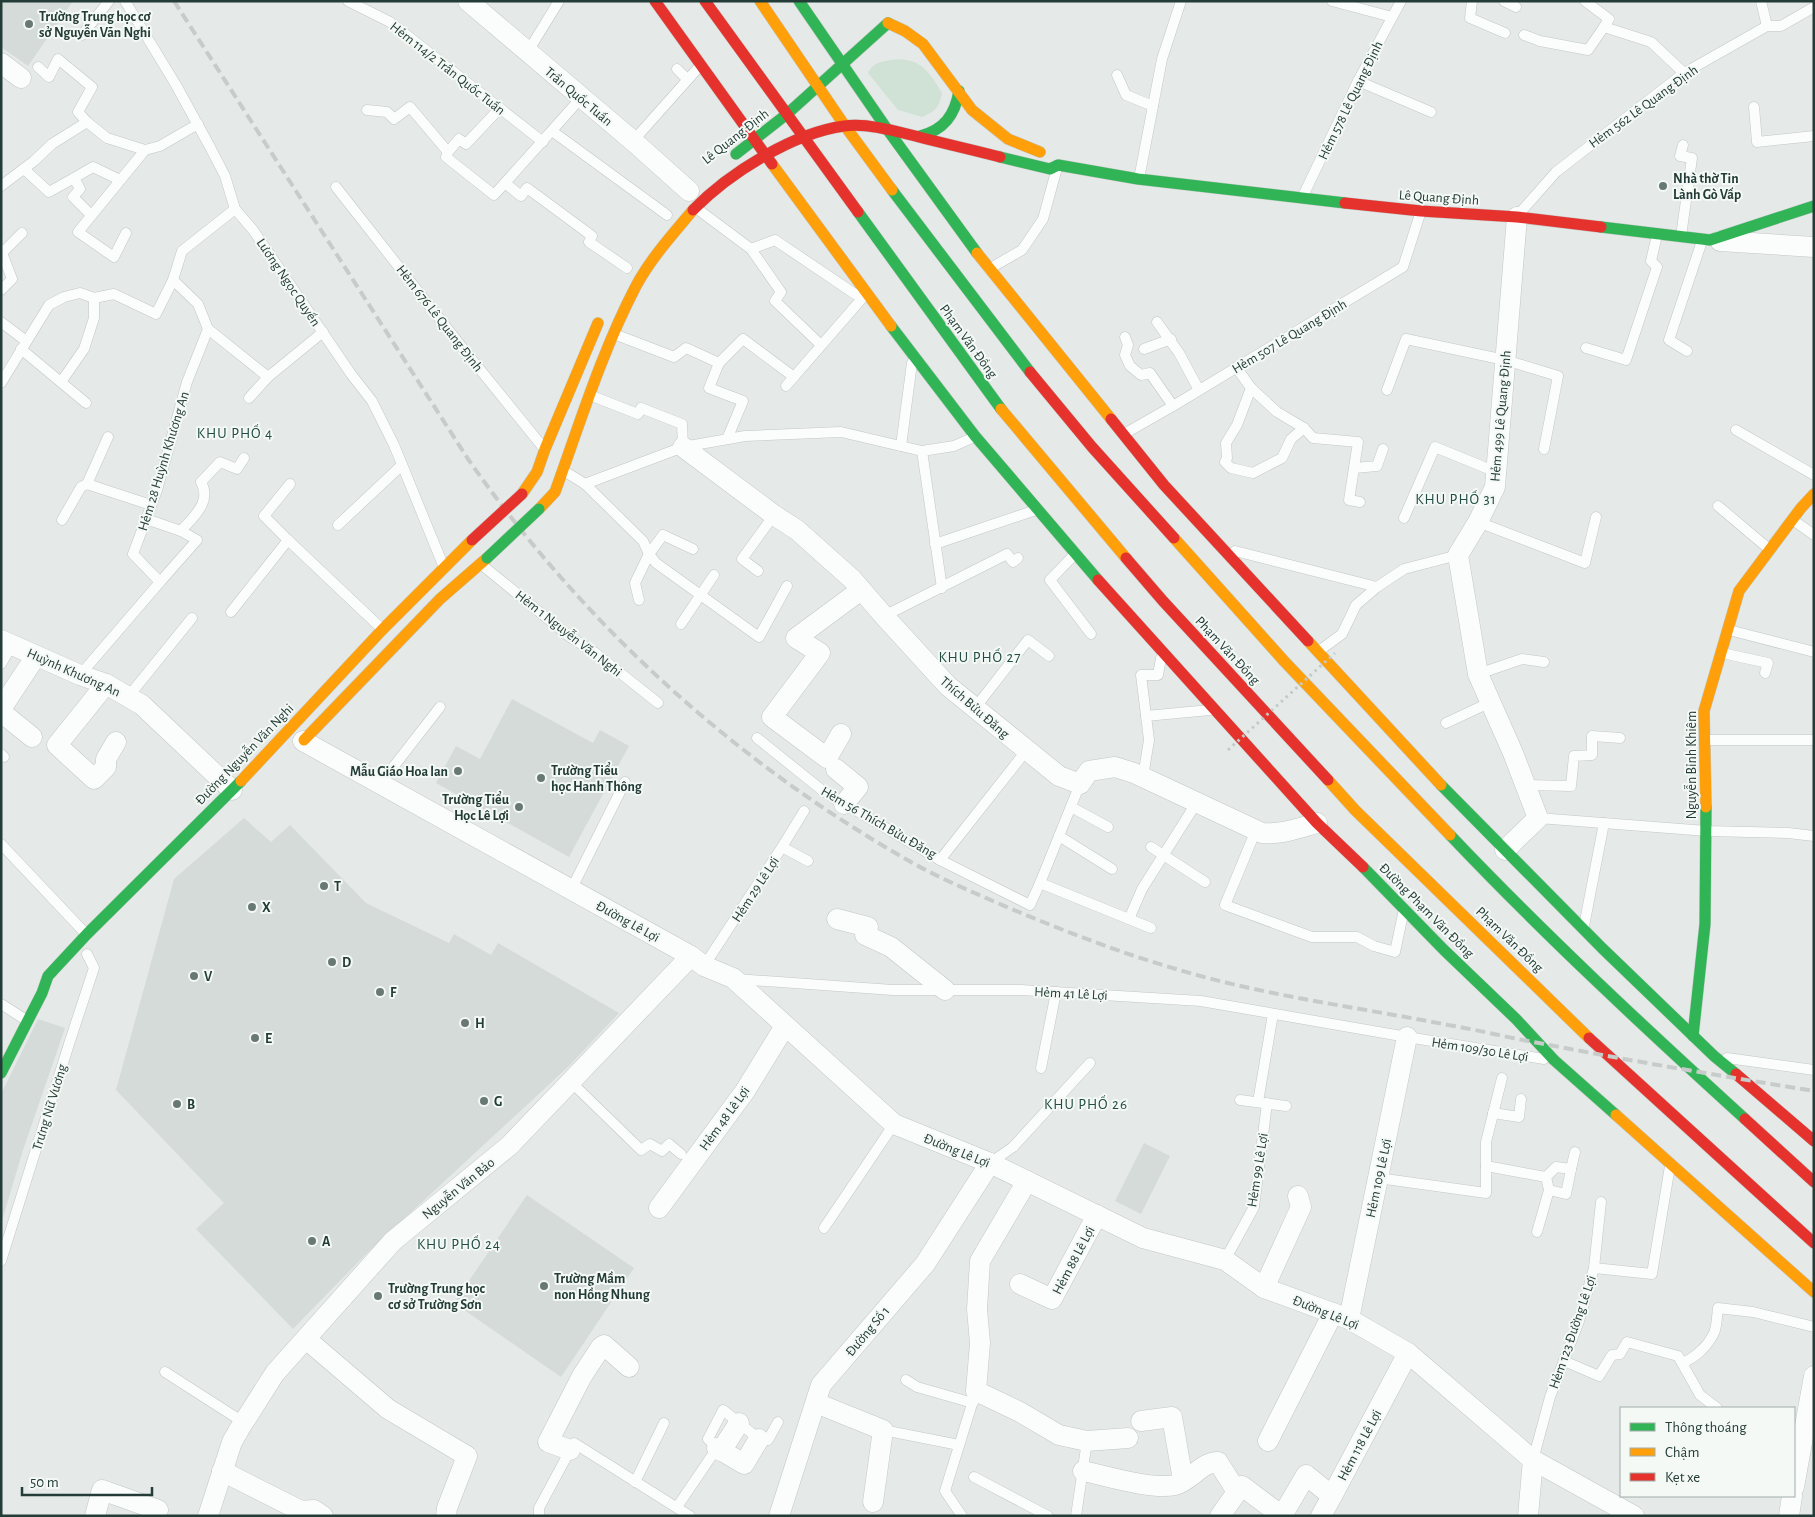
<svg xmlns="http://www.w3.org/2000/svg" width="1815" height="1517" viewBox="0 0 1815 1517" font-family="'Alegreya Sans',sans-serif">
<style>
.built{fill:#d4dbd8}
.green{fill:#d0e2d6}
.lines{fill:none;stroke-linecap:round;stroke-linejoin:round}
.lane-casing{stroke:#c2c7c5;stroke-width:11}
.street-casing{stroke:#c2c7c5;stroke-width:21}
.fast-casing{stroke:#c2c8c5;stroke-width:12}
.slow-casing{stroke:#c2c8c5;stroke-width:12}
.jam-casing{stroke:#c2c8c5;stroke-width:12}
.lane{stroke:#fbfcfc;stroke-width:10}
.street{stroke:#fbfcfc;stroke-width:20}
.fast{stroke:#30b455;stroke-width:11}
.slow{stroke:#ff9f0a;stroke-width:11}
.jam{stroke:#e5322d;stroke-width:11}
.rail{stroke:#c7cbca;stroke-width:4;stroke-dasharray:10 5;stroke-linecap:butt}
.fast-bridge-casing{stroke:#c2c8c5;stroke-width:12;stroke-linecap:butt}
.jam-bridge-casing{stroke:#c2c8c5;stroke-width:12;stroke-linecap:butt}
.path-bridge{stroke:#c2cac7;stroke-width:3;stroke-dasharray:2.5 4;stroke-linecap:butt}
.fast-bridge{stroke:#30b455;stroke-width:11}
.jam-bridge{stroke:#e5322d;stroke-width:11}
.poi-dot{fill:#687975;stroke:#f4f9f6;stroke-width:2}
.labels{text-anchor:middle;stroke-width:4;stroke-linejoin:round;paint-order:stroke}
.poi-label{font-size:14px;font-weight:bold;fill:#243c37;stroke:#f4f9f6;text-anchor:start}
.street-label{font-size:14px;fill:#243c37;stroke:#f4f9f6}
.neighbourhood-label{font-size:15px;letter-spacing:1px;fill:#224d44;stroke:#f4f9f6}
</style>
<rect width="100%" height="100%" fill="#e5eae8"/>
<!-- built -->
<g class="built">
<polygon points="1,1 73,1 28,66 1,47"/>
<polygon points="512,699 593,743 600,730 629,746 569,857 436,783 456,746 480,759"/>
<polygon points="244,818 271,842 290,825 366,903 449,943 454,934 491,955 498,943 619,1013 570,1065 365,1255 293,1329 196,1229 224,1203 116,1090 174,879"/>
<polygon points="38,1019 65,1028 23,1150 1,1224 1,1094"/>
<polygon points="1144,1143 1170,1156 1141,1214 1115,1201"/>
<polygon points="527,1195 634,1268 561,1377 454,1303"/>
</g>
<!-- green -->
<path class="green" d="M890,60c29,-4 39,11 52,33 -3,15 -6,18 -20,24l-24,-7 -30,-37c4,-10 13,-11 22,-13z"/>
<g class="lines">
<!-- lane casing -->
<g class="lane-casing">
<g id="lane">
<polyline points="125,1 176,85 210,147 225,176 235,209 253,230 351,374 372,401 394,445 443,565"/>
<polyline points="348,1 390,22 543,142"/>
<polyline points="1332,1 1392,17"/>
<polyline points="1472,1 1470,18 1505,33"/>
<polyline points="1504,1 1516,7"/>
<polyline points="1585,1 1609,19 1604,27"/>
<polyline points="1761,1 1767,26"/>
<polyline points="82,35 109,1"/>
<polyline points="1524,35 1540,41 1588,50 1604,27 1651,42 1684,73"/>
<polyline points="527,53 559,1"/>
<polyline points="38,67 49,77 58,59 92,87 78,112 87,122 107,138 145,150 160,146 198,124"/>
<polyline points="677,69 687,79"/>
<polyline points="1117,75 1126,95 1153,106"/>
<polyline points="1358,81 1431,112"/>
<polyline points="1754,107 1757,142 1814,136"/>
<polyline points="367,110 387,112 394,119 410,107 448,152 446,157 494,195 581,98"/>
<polyline points="552,131 667,215"/>
<polyline points="633,141 699,67"/>
<polyline points="448,152 459,139 466,144 500,108"/>
<polyline points="24,169 49,192 74,178"/>
<polyline points="1139,179 1162,59 1181,1"/>
<polyline points="505,183 521,196 527,188 592,236 589,242 627,268"/>
<polyline points="1,186 34,161 52,144 87,122"/>
<polyline points="336,187 465,351 542,446"/>
<polyline points="1302,198 1358,81 1401,1"/>
<polyline points="696,208 751,249 781,292 775,301 821,345"/>
<polyline points="91,215 73,197 80,189 74,178 93,167 120,180"/>
<polyline points="1518,215 1556,172 1684,73 1767,26 1781,26 1814,7"/>
<polyline points="126,233 114,257 78,232 145,150"/>
<polyline points="1681,236 1692,158 1680,156 1683,145"/>
<polyline points="751,249 775,240 855,294"/>
<polyline points="1,250 12,279 1,290"/>
<polyline points="3,252 22,233"/>
<polyline points="989,269 1022,250 1043,219 1057,168"/>
<polyline points="173,280 198,304 208,329 268,377"/>
<polyline points="94,298 114,294 156,314 173,280 182,251 235,209"/>
<polyline points="1,322 26,341"/>
<polyline points="1157,322 1179,353 1199,390"/>
<polyline points="614,334 674,357 686,348 719,363 709,388 743,401 727,439"/>
<polyline points="1125,337 1128,345 1125,355 1130,366 1141,375 1150,373 1173,406"/>
<polyline points="1586,348 1626,360 1657,267 1651,261 1657,235"/>
<polyline points="21,349 86,403"/>
<polyline points="1144,349 1171,339"/>
<polyline points="1687,351 1669,340 1702,241"/>
<polyline points="719,363 743,339 794,377"/>
<polyline points="1236,367 1251,388 1277,412 1304,428 1313,438 1358,442 1354,468 1377,466 1383,449"/>
<polyline points="1,383 49,305 64,297 80,293 94,298 94,318 84,349 61,382"/>
<polyline points="786,386 865,295"/>
<polyline points="1251,388 1237,425 1226,443 1227,458 1225,462 1231,468 1253,473 1282,458 1291,439 1304,428"/>
<polyline points="1387,390 1406,339 1505,360 1558,376 1544,449"/>
<polyline points="592,396 638,414 641,408 682,424 683,447"/>
<polyline points="249,398 268,377 323,332"/>
<polyline points="1736,430 1814,475"/>
<polyline points="1124,434 1173,406 1403,267 1421,211"/>
<polyline points="901,446 912,363"/>
<polyline points="922,451 942,588"/>
<polyline points="1354,468 1349,500 1360,502"/>
<polyline points="564,471 585,484 683,447 745,436 841,432 922,451 954,446 974,437"/>
<polyline points="87,484 151,505"/>
<polyline points="585,484 643,541 649,554 656,563 759,637 787,586"/>
<polyline points="1718,506 1769,549"/>
<polyline points="1404,518 1435,447 1496,472"/>
<path d="M146,519l35,12c13,-15 31,-29 20,-49l19,-20 17,7 7,-11"/>
<polyline points="62,520 81,487 87,484 108,437"/>
<polyline points="1793,520 1814,535"/>
<polyline points="1478,522 1585,563 1596,517"/>
<polyline points="338,525 402,465"/>
<polyline points="288,540 264,516 290,484"/>
<polyline points="935,544 1036,510"/>
<polyline points="1235,551 1377,587"/>
<polyline points="1074,555 1050,580 1091,634"/>
<polyline points="482,565 570,637 594,652 658,703"/>
<polyline points="758,571 742,559 774,515"/>
<polyline points="160,582 197,540 181,531"/>
<polyline points="639,600 635,583 649,554 663,535 693,549"/>
<polyline points="231,612 288,540 381,628"/>
<polyline points="884,616 1007,554 1013,562 1018,558"/>
<polyline points="681,624 714,575"/>
<polyline points="1729,630 1814,652"/>
<polyline points="1319,651 1342,634 1356,605 1377,587 1404,569 1458,555"/>
<polyline points="1722,653 1768,663 1765,673"/>
<polyline points="1,664 12,645"/>
<polyline points="1478,674 1522,659 1544,662"/>
<polyline points="80,675 160,582 133,554 157,490 187,382 208,329"/>
<polyline points="128,697 192,618"/>
<polyline points="975,708 1028,640 1049,656"/>
<polyline points="1146,716 1210,710"/>
<polyline points="1446,723 1491,702"/>
<polyline points="757,738 823,791 940,860 1026,751"/>
<polyline points="1706,740 1814,740"/>
<polyline points="1,754 4,757"/>
<polyline points="1143,777 1149,740 1141,675 1158,675 1161,658"/>
<polyline points="380,784 440,707"/>
<polyline points="1526,785 1571,786 1574,756 1592,755 1592,736 1620,738"/>
<polyline points="1071,807 1108,827"/>
<polyline points="1538,818 1707,831 1788,833 1814,836"/>
<polyline points="1256,830 1225,905 1312,937 1357,937 1374,946 1395,952 1403,914"/>
<polyline points="1059,836 1112,869"/>
<polyline points="1,844 86,934"/>
<polyline points="782,847 808,861"/>
<polyline points="1151,847 1205,882"/>
<polyline points="940,860 1030,905 1040,883 1080,784"/>
<polyline points="1040,883 1151,928"/>
<polyline points="571,890 625,782"/>
<polyline points="1129,919 1142,889 1197,802"/>
<polyline points="1584,926 1604,823"/>
<polyline points="704,966 782,847 804,811"/>
<polyline points="736,979 893,990 1021,990 1201,1001 1407,1037 1544,1059"/>
<polyline points="1,1004 26,1020"/>
<polyline points="1727,1058 1814,1070"/>
<polyline points="1041,1068 1056,992"/>
<polyline points="571,1082 641,1150 650,1144 662,1151 669,1144 681,1154"/>
<polyline points="1240,1100 1286,1106"/>
<polyline points="1258,1102 1273,1014"/>
<polyline points="1493,1113 1519,1117 1521,1099"/>
<polyline points="990,1163 1013,1147 1090,1063"/>
<polyline points="1486,1166 1546,1177 1556,1167 1571,1169 1575,1152"/>
<polyline points="1378,1178 1486,1193 1486,1142 1502,1078"/>
<polyline points="1549,1190 1566,1194 1571,1169"/>
<polyline points="824,1228 894,1124"/>
<polyline points="1537,1232 1549,1190 1546,1177"/>
<polyline points="1225,1260 1254,1207 1267,1103"/>
<polyline points="1,1261 69,1044 94,968 87,954"/>
<polyline points="1594,1268 1652,1274 1670,1166"/>
<polyline points="1564,1361 1599,1376 1612,1355 1620,1354 1627,1342 1678,1356 1700,1395 1717,1408"/>
<path d="M1682,1363c13,-5 26,-17 32,-30 3,-7 3,-18 4,-25l35,4 61,15"/>
<polyline points="165,1372 243,1422"/>
<polyline points="906,1380 917,1387 973,1403"/>
<polyline points="883,1430 959,1445"/>
<polyline points="1533,1460 1550,1397 1579,1321 1594,1268 1601,1202"/>
<polyline points="974,1477 1048,1516"/>
<polyline points="635,1482 664,1423"/>
<polyline points="677,1507 717,1448 708,1439 723,1410 759,1439 768,1440 778,1422"/>
<polyline points="539,1516 539,1508 574,1443 690,1516"/>
<polyline points="962,1516 945,1491 976,1391"/>
<polyline points="1076,1516 1087,1441"/>
</g>
</g>
<!-- street casing -->
<g class="street-casing">
<g id="street">
<polyline points="468,1 633,141 689,191"/>
<polyline points="1,63 21,78"/>
<polyline points="1720,241 1814,247"/>
<path d="M683,447l91,68 23,15 55,49 32,37 64,70 111,90 21,8 9,-13 26,-4 19,6 128,60c19,2 37,-5 55,-10"/>
<polyline points="1,640 80,675 106,684 142,705 232,790"/>
<polyline points="106,684 57,745 94,779 106,767 106,759 116,742"/>
<polyline points="1,709 36,656"/>
<polyline points="1,712 32,737"/>
<polyline points="841,734 827,758 772,717 820,653 796,638 861,590"/>
<polyline points="303,741 691,956 704,966 733,978 894,1124 990,1163 1143,1238 1225,1260 1264,1288 1349,1319 1408,1353 1533,1460 1634,1516"/>
<polyline points="836,769 858,787 844,804"/>
<polyline points="1505,850 1538,818 1513,753 1478,674 1458,555 1478,522 1495,487 1517,217"/>
<polyline points="837,919 868,927 865,935 891,947 945,990"/>
<polyline points="1027,1181 980,1261 977,1309 980,1343 976,1391 1020,1412 1059,1435 1087,1441 1128,1438"/>
<polyline points="659,1208 745,1091 785,1026"/>
<polyline points="1020,1284 1052,1299 1097,1215"/>
<polyline points="1264,1288 1301,1207 1298,1196"/>
<polyline points="1349,1319 1407,1037"/>
<polyline points="306,1339 388,1409 467,1456 447,1508 446,1516"/>
<polyline points="816,1403 883,1430 873,1502"/>
<polyline points="1141,1421 1172,1417 1183,1480"/>
<polyline points="1268,1441 1333,1313"/>
<polyline points="717,1448 744,1464 759,1439"/>
<polyline points="570,1450 548,1442 582,1376 601,1347 604,1345 629,1367"/>
<polyline points="721,1451 739,1423"/>
<polyline points="222,1471 301,1511 314,1510 323,1516"/>
<path d="M1083,1471c24,5 68,19 92,14 16,-4 26,-23 43,-23l19,30 5,-6 40,30 24,-41 26,21 76,-143"/>
<polyline points="1794,1487 1814,1376"/>
<polyline points="95,1516 102,1490 158,1510"/>
<polyline points="208,1516 232,1442 240,1428 275,1373 393,1241 509,1146 691,956"/>
<polyline points="779,1516 821,1385 925,1264 990,1163"/>
<polyline points="1220,1516 1237,1492"/>
<polyline points="1321,1516 1332,1496"/>
<polyline points="1528,1516 1533,1460"/>
<polyline points="1789,1516 1792,1496"/>
</g>
</g>
<!-- fast casing -->
<g class="fast-casing">
<g id="fast">
<polyline points="799,1 887,129 977,253"/>
<path d="M920,136c24,-6 35,-21 39,-45"/>
<polyline points="736,154 787,114 888,23"/>
<polyline points="1000,157 1050,169 1058,165 1138,179 1345,203"/>
<polyline points="892,190 1030,372"/>
<polyline points="858,212 1001,409"/>
<polyline points="1601,227 1710,240 1814,206"/>
<polyline points="891,326 975,436 1098,580"/>
<polyline points="1441,785 1602,948 1714,1056 1736,1074"/>
<path d="M1450,835c94,99 194,192 295,284"/>
<polyline points="1363,867 1444,950 1516,1019 1554,1060 1616,1115"/>
<polyline points="1693,1036 1705,924 1706,807"/>
<polyline points="1,1073 42,993 48,976 87,934 241,781"/>
</g>
</g>
<!-- slow casing -->
<g class="slow-casing">
<g id="slow">
<polyline points="760,1 845,126 892,190"/>
<polyline points="888,23 905,31 923,44 972,110 1008,139 1040,152"/>
<polyline points="772,164 891,326"/>
<polyline points="977,253 1111,419"/>
<polyline points="1001,409 1126,558"/>
<polyline points="522,494 537,472 545,449 598,323"/>
<path d="M539,509l16,-17c25,-69 47,-141 81,-206 15,-28 37,-52 57,-76"/>
<polyline points="1174,538 1284,661 1450,835"/>
<polyline points="1308,641 1441,785"/>
<polyline points="304,740 440,599 487,558"/>
<polyline points="1328,780 1355,810 1589,1038"/>
<polyline points="241,781 382,630 472,540"/>
<polyline points="1706,807 1704,711 1739,591 1801,508 1814,494"/>
<polyline points="1616,1115 1814,1292"/>
</g>
</g>
<!-- jam casing -->
<g class="jam-casing">
<g id="jam">
<polyline points="655,1 772,164"/>
<polyline points="705,1 858,212"/>
<polyline points="1345,203 1421,211 1517,217 1601,227"/>
<path d="M693,210c36,-37 100,-77 151,-84 25,-3 51,5 75,11 27,7 54,13 81,20"/>
<polyline points="1030,372 1092,447 1174,538"/>
<polyline points="1111,419 1164,485 1308,641"/>
<polyline points="1126,558 1163,601 1328,780"/>
<polyline points="1098,580 1317,823 1363,867"/>
<polyline points="1589,1038 1814,1243"/>
<polyline points="1736,1074 1814,1141"/>
<polyline points="1745,1119 1814,1182"/>
</g>
</g>
<!-- lane -->
<use href="#lane" class="lane"/>
<!-- street -->
<use href="#street" class="street"/>
<!-- fast -->
<use href="#fast" class="fast"/>
<!-- slow -->
<use href="#slow" class="slow"/>
<!-- jam -->
<use href="#jam" class="jam"/>
<!-- rail -->
<path class="rail" d="M174,1l294,458c115,165 268,304 443,403 26,15 55,27 84,40 59,25 119,49 181,67 89,27 181,38 272,56 31,5 61,13 91,18 92,18 183,33 275,48"/>
<!-- fast-bridge casing -->
<g class="fast-bridge-casing">
<polyline id="fast-bridge" points="487,558 539,509"/>
</g>
<!-- jam-bridge casing -->
<g class="jam-bridge-casing">
<polyline id="jam-bridge" points="472,540 522,494"/>
</g>
<!-- path-bridge -->
<polyline class="path-bridge" points="1228,750 1335,653"/>
<!-- fast-bridge -->
<use href="#fast-bridge" class="fast-bridge"/>
<!-- jam-bridge -->
<use href="#jam-bridge" class="jam-bridge"/>
</g>
<!-- markers -->
<g class="poi-dot">
<circle cx="29" cy="24" r="5"/>
<circle cx="1663" cy="186" r="5"/>
<circle cx="458" cy="771" r="5"/>
<circle cx="541" cy="778" r="5"/>
<circle cx="519" cy="807" r="5"/>
<circle cx="324" cy="886" r="5"/>
<circle cx="252" cy="907" r="5"/>
<circle cx="332" cy="962" r="5"/>
<circle cx="194" cy="976" r="5"/>
<circle cx="380" cy="992" r="5"/>
<circle cx="465" cy="1023" r="5"/>
<circle cx="255" cy="1038" r="5"/>
<circle cx="484" cy="1101" r="5"/>
<circle cx="177" cy="1104" r="5"/>
<circle cx="312" cy="1241" r="5"/>
<circle cx="544" cy="1286" r="5"/>
<circle cx="378" cy="1296" r="5"/>
</g>
<g class="labels">
<!-- poi labels -->
<g class="poi-label">
<text x="39" y="21">Trường Trung học cơ<tspan x="39" dy="16">sở Nguyễn Văn Nghi</tspan></text>
<text x="1673" y="183">Nhà thờ Tin<tspan x="1673" dy="16">Lành Gò Vấp</tspan></text>
<text x="551" y="775">Trường Tiểu<tspan x="551" dy="16">học Hanh Thông</tspan></text>
<text x="448" y="776" text-anchor="end">Mẫu Giáo Hoa lan</text>
<text x="509" y="804" text-anchor="end">Trường Tiểu<tspan x="509" dy="16">Học Lê Lợi</tspan></text>
<text x="334" y="891">T</text>
<text x="262" y="912">X</text>
<text x="342" y="967">D</text>
<text x="204" y="981">V</text>
<text x="390" y="997">F</text>
<text x="475" y="1028">H</text>
<text x="265" y="1043">E</text>
<text x="494" y="1106">G</text>
<text x="187" y="1109">B</text>
<text x="322" y="1246">A</text>
<text x="554" y="1283">Trường Mầm<tspan x="554" dy="16">non Hồng Nhung</tspan></text>
<text x="388" y="1293">Trường Trung học<tspan x="388" dy="16">cơ sở Trường Sơn</tspan></text>
</g>
<!-- street labels -->
<g class="street-label">
<text transform="translate(448 68) rotate(38)" y="5">Hẻm 114/2 Trần Quốc Tuấn</text>
<text transform="translate(579 96) rotate(40)" y="5">Trần Quốc Tuấn</text>
<text transform="translate(1350 100) rotate(-64)" y="5">Hẻm 578 Lê Quang Định</text>
<text transform="translate(1643 106) rotate(-36)" y="5">Hẻm 562 Lê Quang Định</text>
<text transform="translate(735 136) rotate(-38)" y="5">Lê Quang Định</text>
<text transform="translate(1439 197) rotate(4)" y="5">Lê Quang Định</text>
<text transform="translate(289 282) rotate(56)" y="5">Lương Ngọc Quyến</text>
<text transform="translate(440 318) rotate(52)" y="5">Hẻm 676 Lê Quang Định</text>
<text transform="translate(1289 336) rotate(-31)" y="5">Hẻm 507 Lê Quang Định</text>
<text transform="translate(969 341) rotate(54)" y="5">Phạm Văn Đồng</text>
<text transform="translate(1500 416) rotate(-85)" y="5">Hẻm 499 Lê Quang Định</text>
<text transform="translate(163 461) rotate(-73)" y="5">Hẻm 28 Huỳnh Khương An</text>
<text transform="translate(569 633) rotate(38)" y="5">Hẻm 1 Nguyễn Văn Nghi</text>
<text transform="translate(1228 650) rotate(47)" y="5">Phạm Văn Đồng</text>
<text transform="translate(74 672) rotate(24)" y="5">Huỳnh Khương An</text>
<text transform="translate(975 707) rotate(41)" y="5">Thích Bửu Đăng</text>
<text transform="translate(244 754) rotate(-46)" y="5">Đường Nguyễn Văn Nghi</text>
<text transform="translate(1691 765) rotate(-90)" y="5">Nguyễn Bỉnh Khiêm</text>
<text transform="translate(879 822) rotate(30)" y="5">Hẻm 56 Thích Bửu Đăng</text>
<text transform="translate(755 889) rotate(-57)" y="5">Hẻm 29 Lê Lợi</text>
<text transform="translate(1427 910) rotate(45)" y="5">Đường Phạm Văn Đồng</text>
<text transform="translate(628 921) rotate(29)" y="5">Đường Lê Lợi</text>
<text transform="translate(1510 939) rotate(44)" y="5">Phạm Văn Đồng</text>
<text transform="translate(1071 993) rotate(3)" y="5">Hẻm 41 Lê Lợi</text>
<text transform="translate(1480 1049) rotate(9)" y="5">Hẻm 109/30 Lê Lợi</text>
<text transform="translate(49 1107) rotate(-73)" y="5">Trưng Nữ Vương</text>
<text transform="translate(724 1118) rotate(-54)" y="5">Hẻm 48 Lê Lợi</text>
<text transform="translate(957 1150) rotate(22)" y="5">Đường Lê Lợi</text>
<text transform="translate(1257 1170) rotate(-81)" y="5">Hẻm 99 Lê Lợi</text>
<text transform="translate(1378 1178) rotate(-78)" y="5">Hẻm 109 Lê Lợi</text>
<text transform="translate(458 1188) rotate(-39)" y="5">Nguyễn Văn Bảo</text>
<text transform="translate(1073 1260) rotate(-62)" y="5">Hẻm 88 Lê Lợi</text>
<text transform="translate(1326 1312) rotate(22)" y="5">Đường Lê Lợi</text>
<text transform="translate(867 1331) rotate(-50)" y="5">Đường Số 1</text>
<text transform="translate(1572 1332) rotate(-71)" y="5">Hẻm 123 Đường Lê Lợi</text>
<text transform="translate(1359 1445) rotate(-62)" y="5">Hẻm 118 Lê Lợi</text>
</g>
<!-- neighbourhood labels -->
<g class="neighbourhood-label">
<text x="235" y="438">KHU PHỐ 4</text>
<text x="1456" y="504">KHU PHỐ 31</text>
<text x="980" y="662">KHU PHỐ 27</text>
<text x="1086" y="1109">KHU PHỐ 26</text>
<text x="459" y="1249">KHU PHỐ 24</text>
</g>
</g>
<!-- border -->
<rect width="1815" height="1517" fill="none" stroke="#243c37" stroke-width="5"/>
<!-- legend -->
<rect x="1620" y="1407" width="175" height="90" fill="#f4f9f6" stroke="#a1adaa"/>
<rect x="1630" y="1423" width="25" height="8" fill="#30b455" stroke="#a1adaa"/>
<text x="1665" y="1432" font-size="15" fill="#243c37">Thông thoáng</text>
<rect x="1630" y="1448" width="25" height="8" fill="#ff9f0a" stroke="#a1adaa"/>
<text x="1665" y="1457" font-size="15" fill="#243c37">Chậm</text>
<rect x="1630" y="1473" width="25" height="8" fill="#e5322d" stroke="#a1adaa"/>
<text x="1665" y="1482" font-size="15" fill="#243c37">Kẹt xe</text>
<!-- scale -->
<path d="M22 1487v8h130v-8" fill="none" stroke="#243c37" stroke-width="2.5"/>
<text x="30" y="1487" font-size="15" fill="#243c37" stroke="#f4f9f6" stroke-width="4" paint-order="stroke">50 m</text>
</svg>
